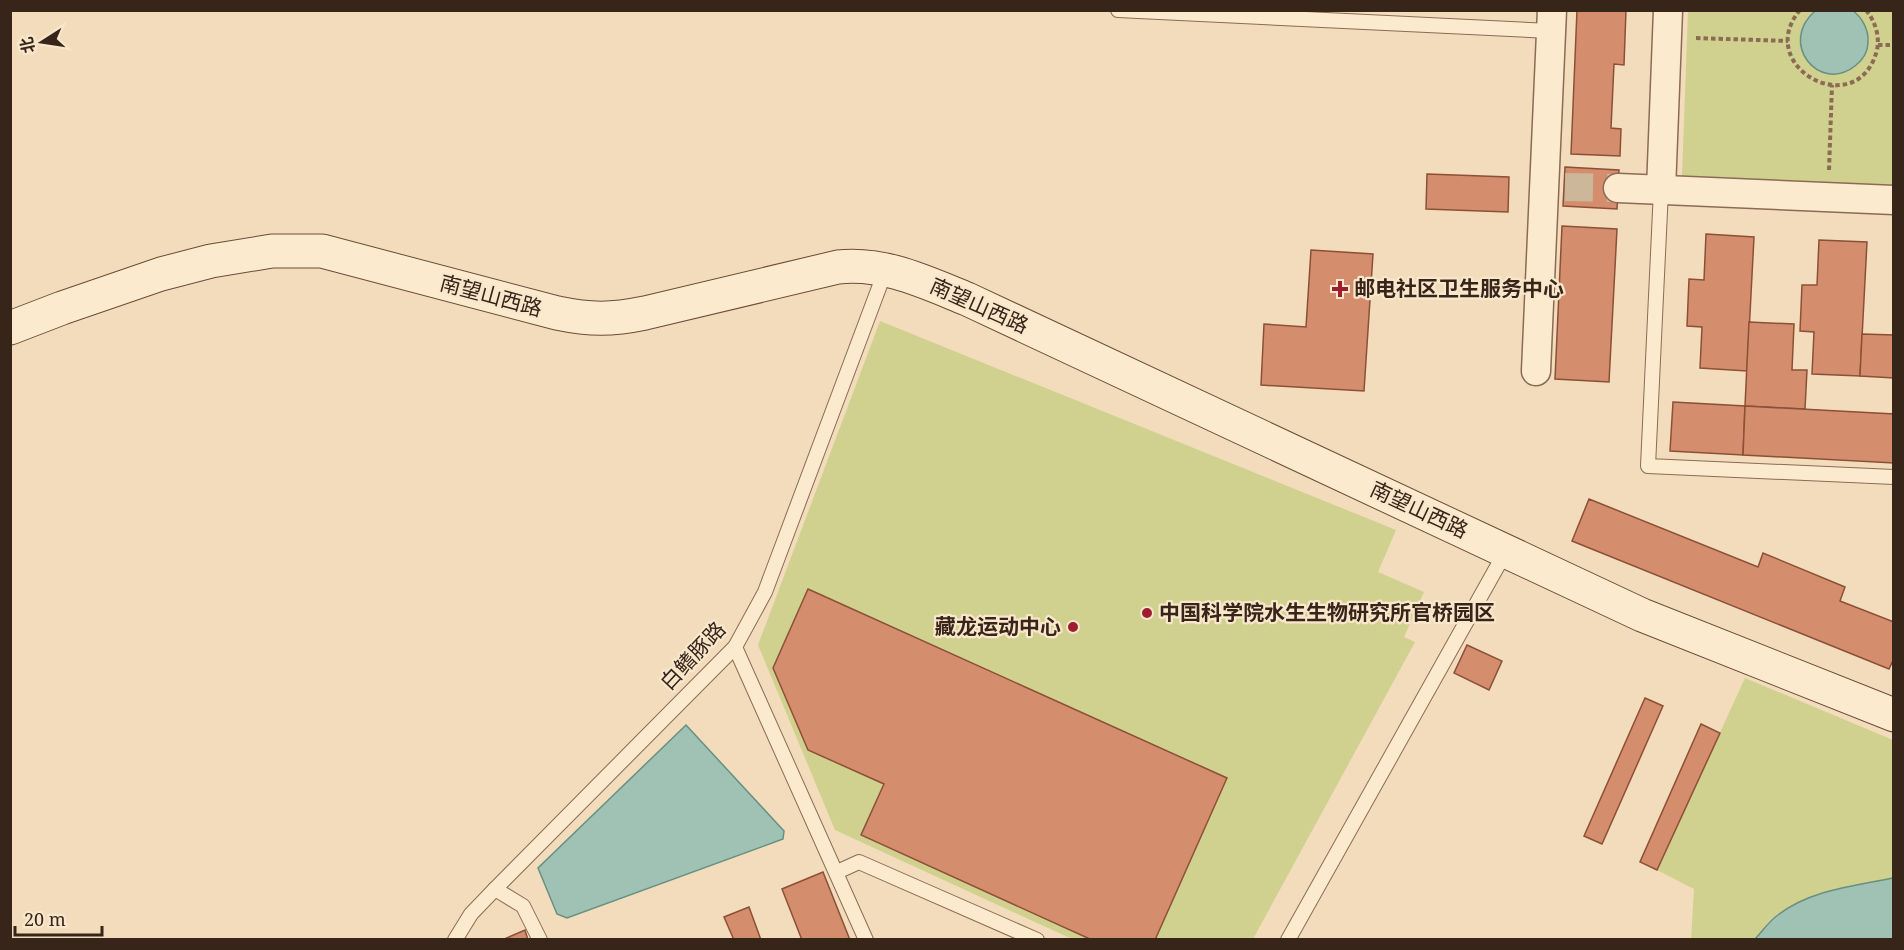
<svg xmlns="http://www.w3.org/2000/svg" width="1904" height="950" viewBox="0 0 1904 950" font-family="'Noto Serif','Noto Sans SC',serif">
<style>
.green{fill:#d0d08f}
.water{fill:#a0c2b4;stroke:#679082;stroke-width:1.5}
.building{fill:#d48d6d;stroke:#8c5037;stroke-width:1.5}
.lines{fill:none;stroke-linecap:round;stroke-linejoin:round}
.street-tunnel{stroke:#cdb79b;stroke-width:28;stroke-dasharray:28 14;stroke-linecap:butt}
.lane-casing{stroke:#8b6b53;stroke-width:16}
.street-casing{stroke:#8b6b53;stroke-width:31}
.secondary-casing{stroke:#6c4c37;stroke-width:35}
.path{stroke:#8b6b53;stroke-width:4;stroke-dasharray:4.5 3;stroke-linecap:butt}
.lane{stroke:#fceacf;stroke-width:14}
.street{stroke:#fceacf;stroke-width:28}
.secondary{stroke:#fceacf;stroke-width:33}
.poi-dot{fill:#9f1e2d;stroke:#f9e7cc;stroke-width:2}
.labels{text-anchor:middle;stroke-width:4.5;stroke-linejoin:round;paint-order:stroke}
.poi-label{font-size:21px;font-weight:bold;fill:#38251a;stroke:#f9e7cc;text-anchor:start}
.street-label{font-size:21px;fill:#38251a;stroke:#f9e7cc}
</style>
<rect width="100%" height="100%" fill="#f2dcbb"/>
<!-- green -->
<g class="green">
<polygon points="1688,11 1893,11 1893,185 1682,176"/>
<polygon points="880,321 1396,530 1378,572 1424,592 1404,637 1415,642 1253,939 1072,939 835,830 758,645"/>
<polygon points="1745,678 1893,740 1893,878 1837,889 1776,916 1755,939 1691,940 1694,889 1657,870"/>
</g>
<!-- water -->
<g class="water">
<path d="M1852,10c10,7 17,20 16,32 0,9 -5,18 -13,24 -36,28 -77,-23 -40,-55z"/>
<polygon points="686,725 784,831 783,839 567,918 557,914 538,868"/>
<path d="M1893,878v61h-138c7,-7 14,-18 23,-24 32,-25 76,-29 115,-37z"/>
</g>
<!-- building -->
<g class="building">
<polygon points="1577,10 1626,10 1624,65 1614,64 1611,128 1621,129 1620,156 1571,154"/>
<polygon points="1565,167 1619,170 1617,209 1563,206"/>
<polygon points="1427,174 1509,177 1508,212 1426,209"/>
<polygon points="1562,226 1617,229 1609,382 1555,379"/>
<polygon points="1706,234 1754,237 1747,371 1700,368 1702,327 1687,326 1689,279 1704,280"/>
<polygon points="1819,240 1867,242 1860,376 1812,374 1814,332 1800,331 1802,285 1817,285"/>
<polygon points="1311,250 1373,254 1364,391 1261,385 1264,324 1306,327"/>
<polygon points="1749,322 1794,324 1792,370 1807,370 1805,409 1745,406"/>
<polygon points="1862,334 1894,335 1894,378 1860,376"/>
<polygon points="1673,402 1745,406 1743,455 1670,451"/>
<polygon points="1745,406 1894,414 1894,463 1743,455"/>
<polygon points="1589,499 1758,567 1763,553 1845,587 1840,601 1894,622 1894,658 1889,669 1572,541"/>
<polygon points="808,589 1227,778 1155,940 1092,940 861,835 884,784 808,750 773,668"/>
<polygon points="1467,645 1502,661 1489,690 1454,673"/>
<polygon points="1645,698 1663,706 1602,844 1584,836"/>
<polygon points="1701,724 1720,733 1657,870 1640,862"/>
<polygon points="823,872 850,940 802,940 782,889"/>
<polygon points="749,907 761,940 734,940 724,917"/>
<polygon points="525,930 528,940 502,940"/>
</g>
<g class="lines">
<!-- street-tunnel -->
<polyline class="street-tunnel" points="1565,187 1618,188"/>
<!-- lane casing -->
<g class="lane-casing">
<g id="lane">
<polyline points="1118,10 1551,31"/>
<polyline points="1661,190 1648,466 1894,477"/>
<polyline points="735,647 866,940"/>
<polyline points="837,872 859,862 1037,940"/>
<polyline points="495,889 523,906 540,940"/>
<polyline points="455,940 471,914 495,889 735,647 765,592 886,269"/>
<polyline points="1288,940 1506,551"/>
</g>
</g>
<!-- street casing -->
<g class="street-casing">
<g id="street">
<polyline points="1618,188 1894,200"/>
<polyline points="1661,190 1668,10"/>
<polyline points="1536,371 1552,10"/>
</g>
</g>
<!-- secondary casing -->
<g class="secondary-casing">
<path id="secondary" d="M10,328l52,-20 99,-34 50,-13 61,-10h50l235,62c34,7 54,7 88,0l193,-46c46,-5 87,15 129,32l675,316 252,100"/>
</g>
<!-- path -->
<g class="path">
<path d="M1800,10c-48,57 58,114 77,40 3,-14 -2,-29 -11,-40"/>
<polyline points="1696,38 1788,41"/>
<polyline points="1878,45 1894,45"/>
<polyline points="1829,170 1832,85"/>
</g>
<!-- lane -->
<use href="#lane" class="lane"/>
<!-- street -->
<use href="#street" class="street"/>
<!-- secondary -->
<use href="#secondary" class="secondary"/>
</g>
<!-- markers -->
<g class="poi-dot">
<path d="M1337 280h6v6h6v6h-6v6h-6v-6h-6v-6h6z"/>
<circle cx="1147" cy="613" r="6"/>
<circle cx="1073" cy="627" r="6"/>
</g>
<g class="labels">
<!-- poi labels -->
<g class="poi-label">
<text x="1354" y="296">邮电社区卫生服务中心</text>
<text x="1159" y="620">中国科学院水生生物研究所官桥园区</text>
<text x="1061" y="634" text-anchor="end">藏龙运动中心</text>
</g>
<!-- street labels -->
<g class="street-label">
<text transform="translate(491 296) rotate(15)" y="7">南望山西路</text>
<text transform="translate(979 306) rotate(24)" y="7">南望山西路</text>
<text transform="translate(1419 510) rotate(25)" y="7">南望山西路</text>
<text transform="translate(693 656) rotate(-47)" y="7">白鳍豚路</text>
</g>
</g>
<!-- border -->
<rect width="1904" height="950" fill="none" stroke="#38251a" stroke-width="24"/>
<!-- north arrow -->
<g transform="translate(42 42) rotate(258)" stroke="#f9e7cc" stroke-width="4.5" paint-order="stroke">
<path d="M0-4.5L10 22L0 15L-10 22Z" fill="#38251a"/>
<text y="-9" font-size="16" font-weight="bold" text-anchor="middle" fill="#38251a">北</text>
</g>
<!-- scale -->
<path d="M15 926v9h87v-9" fill="none" stroke="#38251a" stroke-width="3"/>
<text x="24" y="926" font-size="18" fill="#38251a" stroke="#f9e7cc" stroke-width="4.5" paint-order="stroke">20 m</text>
</svg>
